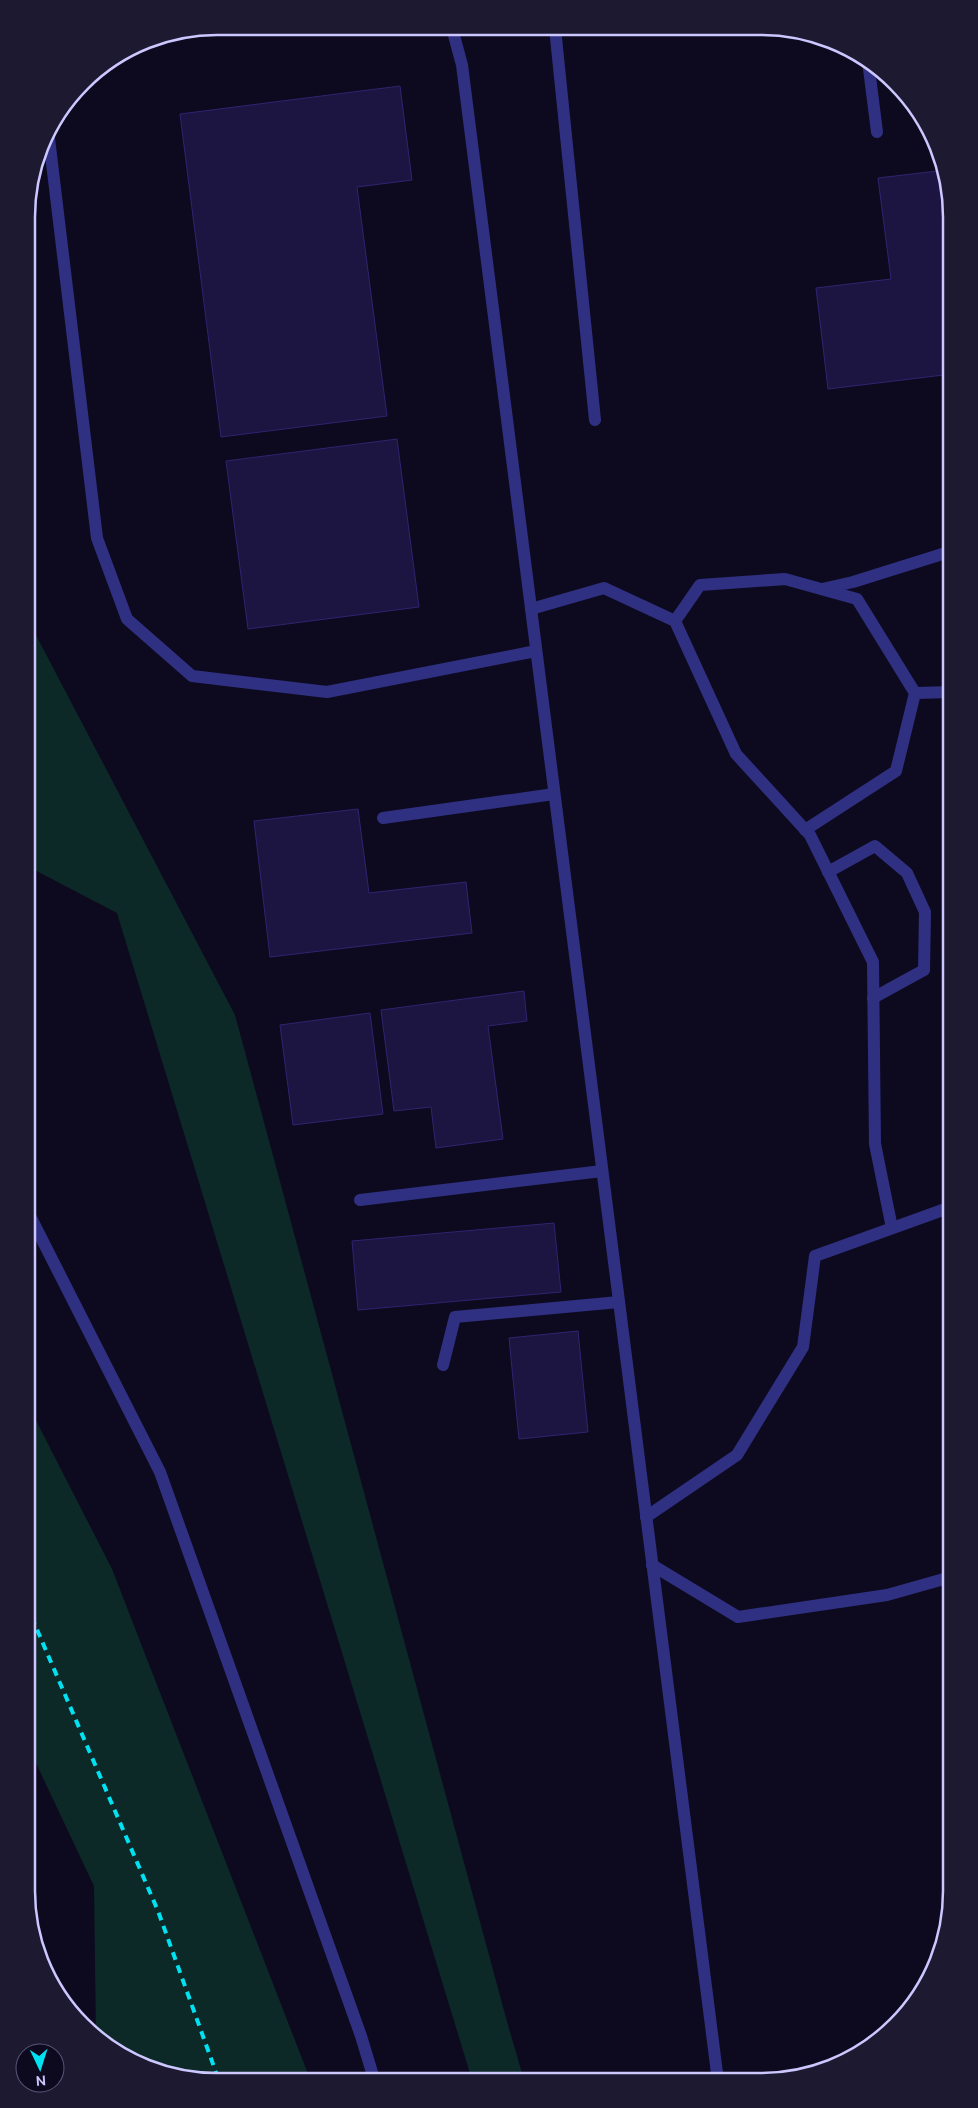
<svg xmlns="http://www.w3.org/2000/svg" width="978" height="2108" viewBox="0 0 978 2108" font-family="Ubuntu,sans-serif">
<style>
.green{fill:#0c2927}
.building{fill:#1c1441;stroke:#302470}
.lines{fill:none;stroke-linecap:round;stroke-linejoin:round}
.lane{stroke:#303083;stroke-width:12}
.street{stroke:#303083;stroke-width:12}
.rail{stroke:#00e2f2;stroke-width:4;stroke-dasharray:8 6;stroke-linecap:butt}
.rim{fill:none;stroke:#ccc7ff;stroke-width:2.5}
</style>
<rect width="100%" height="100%" fill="#0d0a1f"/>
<!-- green -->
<g class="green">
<polygon points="27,618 235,1015 506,2018 524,2080 472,2080 117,913 27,866"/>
<polygon points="26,1401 112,1569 310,2079 180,2078 132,2062 96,2038 94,1886 26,1742"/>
</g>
<!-- building -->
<g class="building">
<polygon points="400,86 412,180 357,187 387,416 221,437 180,114"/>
<polygon points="946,170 952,217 952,374 828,389 816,288 891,279 878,178"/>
<polygon points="397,439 419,607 248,629 226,461"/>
<polygon points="358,809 369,893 466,882 472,933 270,957 254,821"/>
<polygon points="524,991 527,1021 488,1026 503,1139 436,1148 431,1107 394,1111 381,1010"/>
<polygon points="370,1013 383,1114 293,1125 280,1025"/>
<polygon points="554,1223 561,1292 358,1310 352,1241"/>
<polygon points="578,1331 588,1432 519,1439 509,1338"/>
</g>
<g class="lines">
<!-- lane -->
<g class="lane">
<polyline points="555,28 595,420"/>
<polyline points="868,61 877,132"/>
<polyline points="48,130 97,538 127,619 192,676 327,692 536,651"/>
<polyline points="822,589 853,582 952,551"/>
<polyline points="531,609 604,588 675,621 736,754 810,835 873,962 875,1144 892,1228"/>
<polyline points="675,621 700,585 785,579 857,599 915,693 896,771 805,830"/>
<polyline points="915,693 952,692"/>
<polyline points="383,818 554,794"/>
<polyline points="828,872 875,846 907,873 925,912 924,970 873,998"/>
<polyline points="360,1200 602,1171"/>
<polyline points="26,1208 160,1472 361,2036 374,2079"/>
<polyline points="443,1365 455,1317 619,1302"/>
<polyline points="646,1517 737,1455 803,1347 815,1256 951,1207"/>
<polyline points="652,1565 738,1617 887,1595 951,1577"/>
</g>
<!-- street -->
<polyline class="street" points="452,28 462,65 718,2081"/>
<!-- rail -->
<polyline class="rail" points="26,1604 158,1911 218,2078"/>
</g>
<!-- crop -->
<path d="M0 0H978V2108H0ZM217 35H761A182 182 0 0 1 943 217V1891A182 182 0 0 1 761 2073H217A182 182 0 0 1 35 1891V217A182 182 0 0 1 217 35Z" fill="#1c1931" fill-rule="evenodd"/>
<path class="rim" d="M217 35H761A182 182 0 0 1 943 217V1891A182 182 0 0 1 761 2073H217A182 182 0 0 1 35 1891V217A182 182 0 0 1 217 35Z"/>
<!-- north arrow -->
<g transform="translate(40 2068) rotate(176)"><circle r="24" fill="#0d0a1f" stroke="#595679"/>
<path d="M0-4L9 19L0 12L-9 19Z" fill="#00e2f2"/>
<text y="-8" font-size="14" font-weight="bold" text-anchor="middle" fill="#ccc7ff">N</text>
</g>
</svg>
